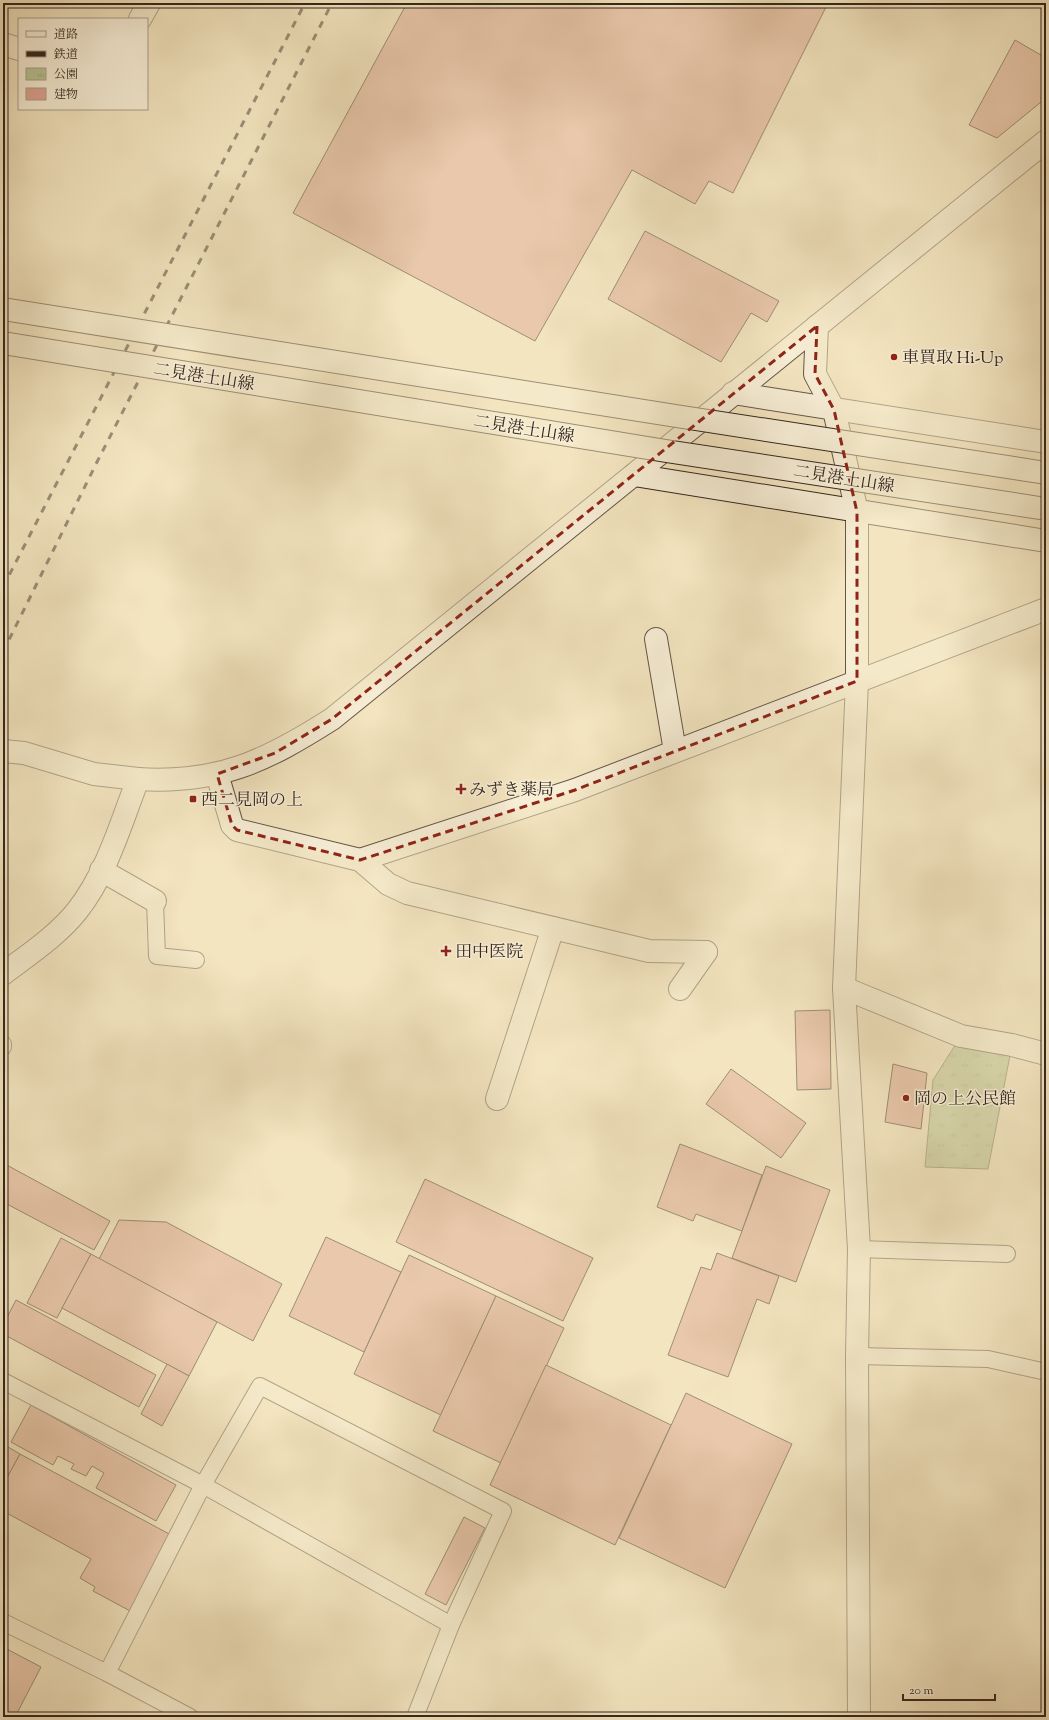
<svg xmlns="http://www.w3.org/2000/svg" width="1049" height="1720" viewBox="0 0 1049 1720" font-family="'Sorts Mill Goudy','Noto Serif JP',serif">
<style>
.park{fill:url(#park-tufts);stroke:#767659}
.building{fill:#dda493;stroke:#34261d}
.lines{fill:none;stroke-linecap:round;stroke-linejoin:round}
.service-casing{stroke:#645646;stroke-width:18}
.minor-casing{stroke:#645646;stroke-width:24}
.tertiary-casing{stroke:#645646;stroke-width:24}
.secondary-casing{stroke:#34261d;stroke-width:24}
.service{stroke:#f7eed6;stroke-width:16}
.minor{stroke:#f7eed6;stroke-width:22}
.tertiary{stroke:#f7eed6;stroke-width:22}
.secondary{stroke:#f7eed6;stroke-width:22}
.rail{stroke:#34261d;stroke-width:3;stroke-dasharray:7 7;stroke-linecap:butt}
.secondary-bridge-casing{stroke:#34261d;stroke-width:24;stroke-linecap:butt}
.secondary-bridge{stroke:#f7eed6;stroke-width:22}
.marked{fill:none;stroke:#8f2418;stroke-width:3;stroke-dasharray:8 5;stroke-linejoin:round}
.poi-dot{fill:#8f2418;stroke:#f7eed6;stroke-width:1.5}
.labels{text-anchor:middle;stroke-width:3;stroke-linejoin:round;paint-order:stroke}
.poi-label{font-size:17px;fill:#34261d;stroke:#f7eed6;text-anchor:start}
.street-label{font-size:17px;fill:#34261d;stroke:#f7eed6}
</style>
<defs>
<pattern id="park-tufts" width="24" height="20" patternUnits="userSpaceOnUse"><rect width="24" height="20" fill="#b8c595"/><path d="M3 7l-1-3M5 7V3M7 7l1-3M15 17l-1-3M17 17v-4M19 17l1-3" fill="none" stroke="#9fa980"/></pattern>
</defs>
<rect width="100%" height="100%" fill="#f3e5c0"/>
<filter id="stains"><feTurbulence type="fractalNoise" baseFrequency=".005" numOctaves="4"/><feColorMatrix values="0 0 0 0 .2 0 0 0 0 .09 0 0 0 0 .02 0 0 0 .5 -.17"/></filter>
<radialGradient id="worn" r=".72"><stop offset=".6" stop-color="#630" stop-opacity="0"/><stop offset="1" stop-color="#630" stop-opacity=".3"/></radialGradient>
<!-- park -->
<polygon class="park" points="961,1036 1012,1045 988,1169 925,1167 933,1080"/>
<!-- building -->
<g class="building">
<polygon points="407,3 828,3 733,193 709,181 695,204 632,170 535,341 293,213"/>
<polygon points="1015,40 1046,58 1046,98 997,138 969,125"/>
<polygon points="645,231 779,301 767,322 751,313 721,362 608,299"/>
<polygon points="830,1010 831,1089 797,1090 795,1011"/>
<polygon points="893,1064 927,1073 921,1129 885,1122"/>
<polygon points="731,1069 806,1123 781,1158 706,1104"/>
<polygon points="680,1144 762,1175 742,1231 696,1214 693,1221 657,1207"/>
<polygon points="3,1163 110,1221 94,1250 3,1202"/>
<polygon points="766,1166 830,1190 796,1282 732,1258"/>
<polygon points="425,1179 593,1258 563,1321 396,1242"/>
<polygon points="119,1220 166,1222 282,1284 253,1341 99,1259"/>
<polygon points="326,1237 401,1272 364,1352 289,1316"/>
<polygon points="61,1238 91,1254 57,1318 27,1303"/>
<polygon points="717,1253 779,1276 769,1304 757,1299 728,1377 668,1355 701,1267 711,1270"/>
<polygon points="91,1254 217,1322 189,1376 62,1308"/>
<polygon points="409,1255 496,1296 441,1415 354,1374"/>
<polygon points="496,1296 564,1328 501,1463 433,1431"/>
<polygon points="16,1300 156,1375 139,1407 3,1334 3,1325"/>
<polygon points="167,1364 189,1376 162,1426 141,1414"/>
<polygon points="546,1365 671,1425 615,1545 490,1485"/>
<polygon points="686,1393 792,1444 725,1588 619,1538"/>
<polygon points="31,1405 176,1485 156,1521 96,1488 104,1473 92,1466 86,1476 71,1469 74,1464 58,1456 53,1465 11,1442"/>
<polygon points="3,1444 20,1454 3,1485"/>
<polygon points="20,1454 173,1536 132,1612 93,1591 95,1587 80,1578 91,1559 3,1511 3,1485"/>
<polygon points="464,1517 485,1528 446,1605 425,1594"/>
<polygon points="3,1647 41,1667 15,1717 3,1717"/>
</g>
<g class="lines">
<!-- service casing -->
<g class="service-casing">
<g id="service">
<polyline points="155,901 157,956 196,960"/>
<polyline points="3,1044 3,1047"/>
<polyline points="859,1249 1007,1254"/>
<polyline points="857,1356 988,1359 1046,1372"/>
<polyline points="3,1381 203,1485 451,1625 415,1717"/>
<polyline points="3,1622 107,1673 190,1717"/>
<polyline points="107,1673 203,1485 260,1386 503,1511 451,1625"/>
</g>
</g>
<!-- minor casing -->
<g class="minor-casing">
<g id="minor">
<polyline points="140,19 149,3"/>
<polyline points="3,44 19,49"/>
<polyline points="817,326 815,374 834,410 857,512 857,681 844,988 859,1249 857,1356 859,1717"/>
<polyline points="733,393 1046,442"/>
<polyline points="656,639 675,751"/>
<polyline points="3,751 24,753 94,774 138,779"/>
<polyline points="217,774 230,818 232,825 237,830 360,860 388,884 407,893 649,951 706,952"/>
<polyline points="360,860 575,790 1046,609"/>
<polyline points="101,870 155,901"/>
<polyline points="844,988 961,1036 1012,1045 1046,1054"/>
<polyline points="680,989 706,952"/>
<polyline points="497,1099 553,928"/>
</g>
</g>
<!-- tertiary casing -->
<g class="tertiary-casing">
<path id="tertiary" d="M3,974c25,-19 54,-38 74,-63 30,-38 44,-88 61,-132 81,5 128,-18 194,-60l714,-578"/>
</g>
<!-- secondary casing -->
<g class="secondary-casing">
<polyline id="secondary" points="634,475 1046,541"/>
</g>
<!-- service -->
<use href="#service" class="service"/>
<!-- minor -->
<use href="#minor" class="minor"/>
<!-- tertiary -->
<use href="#tertiary" class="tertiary"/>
<!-- secondary -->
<use href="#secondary" class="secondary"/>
<!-- rail -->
<g class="rail">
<polyline points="3,587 305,3"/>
<polyline points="3,652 97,462 332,3"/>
</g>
<!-- secondary-bridge casing -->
<g class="secondary-bridge-casing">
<g id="secondary-bridge">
<polyline points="3,309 676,416 1046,473"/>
<polyline points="3,343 666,451 1046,509"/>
</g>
</g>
<!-- secondary-bridge -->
<use href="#secondary-bridge" class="secondary-bridge"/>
</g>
<!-- marked area -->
<path d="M0 0H1049V1720H0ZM817,326l-2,48 19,36 23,102v169l-282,109 -215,70 -123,-30 -5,-5 -15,-51 58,-21 57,-34z" fill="#f3e5c0" fill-opacity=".55" fill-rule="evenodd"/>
<path class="marked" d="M817,326l-2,48 19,36 23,102v169l-282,109 -215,70 -123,-30 -5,-5 -15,-51 58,-21 57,-34z"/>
<!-- markers -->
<g class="poi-dot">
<circle cx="894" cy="357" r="4"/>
<path d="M459 783h4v4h4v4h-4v4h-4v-4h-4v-4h4z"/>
<rect x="189" y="795" width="8" height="8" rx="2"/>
<path d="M444 945h4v4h4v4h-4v4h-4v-4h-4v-4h4z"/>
<circle cx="906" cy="1098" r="4"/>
</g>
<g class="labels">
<!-- poi labels -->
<g class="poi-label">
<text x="902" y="363">車買取 Hi-Up</text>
<text x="469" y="795">みずき薬局</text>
<text x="201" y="805">西二見岡の上</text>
<text x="455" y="957">田中医院</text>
<text x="914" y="1104">岡の上公民館</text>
</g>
<!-- street labels -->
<g class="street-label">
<text transform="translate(204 376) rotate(9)" y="6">二見港土山線</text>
<text transform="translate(524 428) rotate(9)" y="6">二見港土山線</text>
<text transform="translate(844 478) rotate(9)" y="6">二見港土山線</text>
</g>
</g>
<!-- margin -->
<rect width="1049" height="1720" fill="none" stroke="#f3e5c0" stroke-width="16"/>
<rect x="4" y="4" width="1041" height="1712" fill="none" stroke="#34261d" stroke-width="2"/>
<rect x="8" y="8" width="1033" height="1704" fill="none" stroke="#34261d"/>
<!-- legend -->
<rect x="18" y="18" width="130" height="92" fill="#f7eed6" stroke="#a99e8c"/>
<rect x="26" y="31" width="20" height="6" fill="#f7eed6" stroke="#a99e8c"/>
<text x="54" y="38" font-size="12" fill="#34261d">道路</text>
<rect x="26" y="51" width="20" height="6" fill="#34261d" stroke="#a99e8c"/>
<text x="54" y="58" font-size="12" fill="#34261d">鉄道</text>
<rect x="26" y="68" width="20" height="12" fill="url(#park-tufts)" stroke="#a99e8c"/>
<text x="54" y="78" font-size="12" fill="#34261d">公園</text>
<rect x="26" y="88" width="20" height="12" fill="#dda493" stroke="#a99e8c"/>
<text x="54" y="98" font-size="12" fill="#34261d">建物</text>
<!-- scale -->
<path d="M903 1694v6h92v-6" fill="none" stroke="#34261d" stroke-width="2"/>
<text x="909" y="1694" font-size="12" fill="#34261d" stroke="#f7eed6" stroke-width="3" paint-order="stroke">20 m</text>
<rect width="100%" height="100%" filter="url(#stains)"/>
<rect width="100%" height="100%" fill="url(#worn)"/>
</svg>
